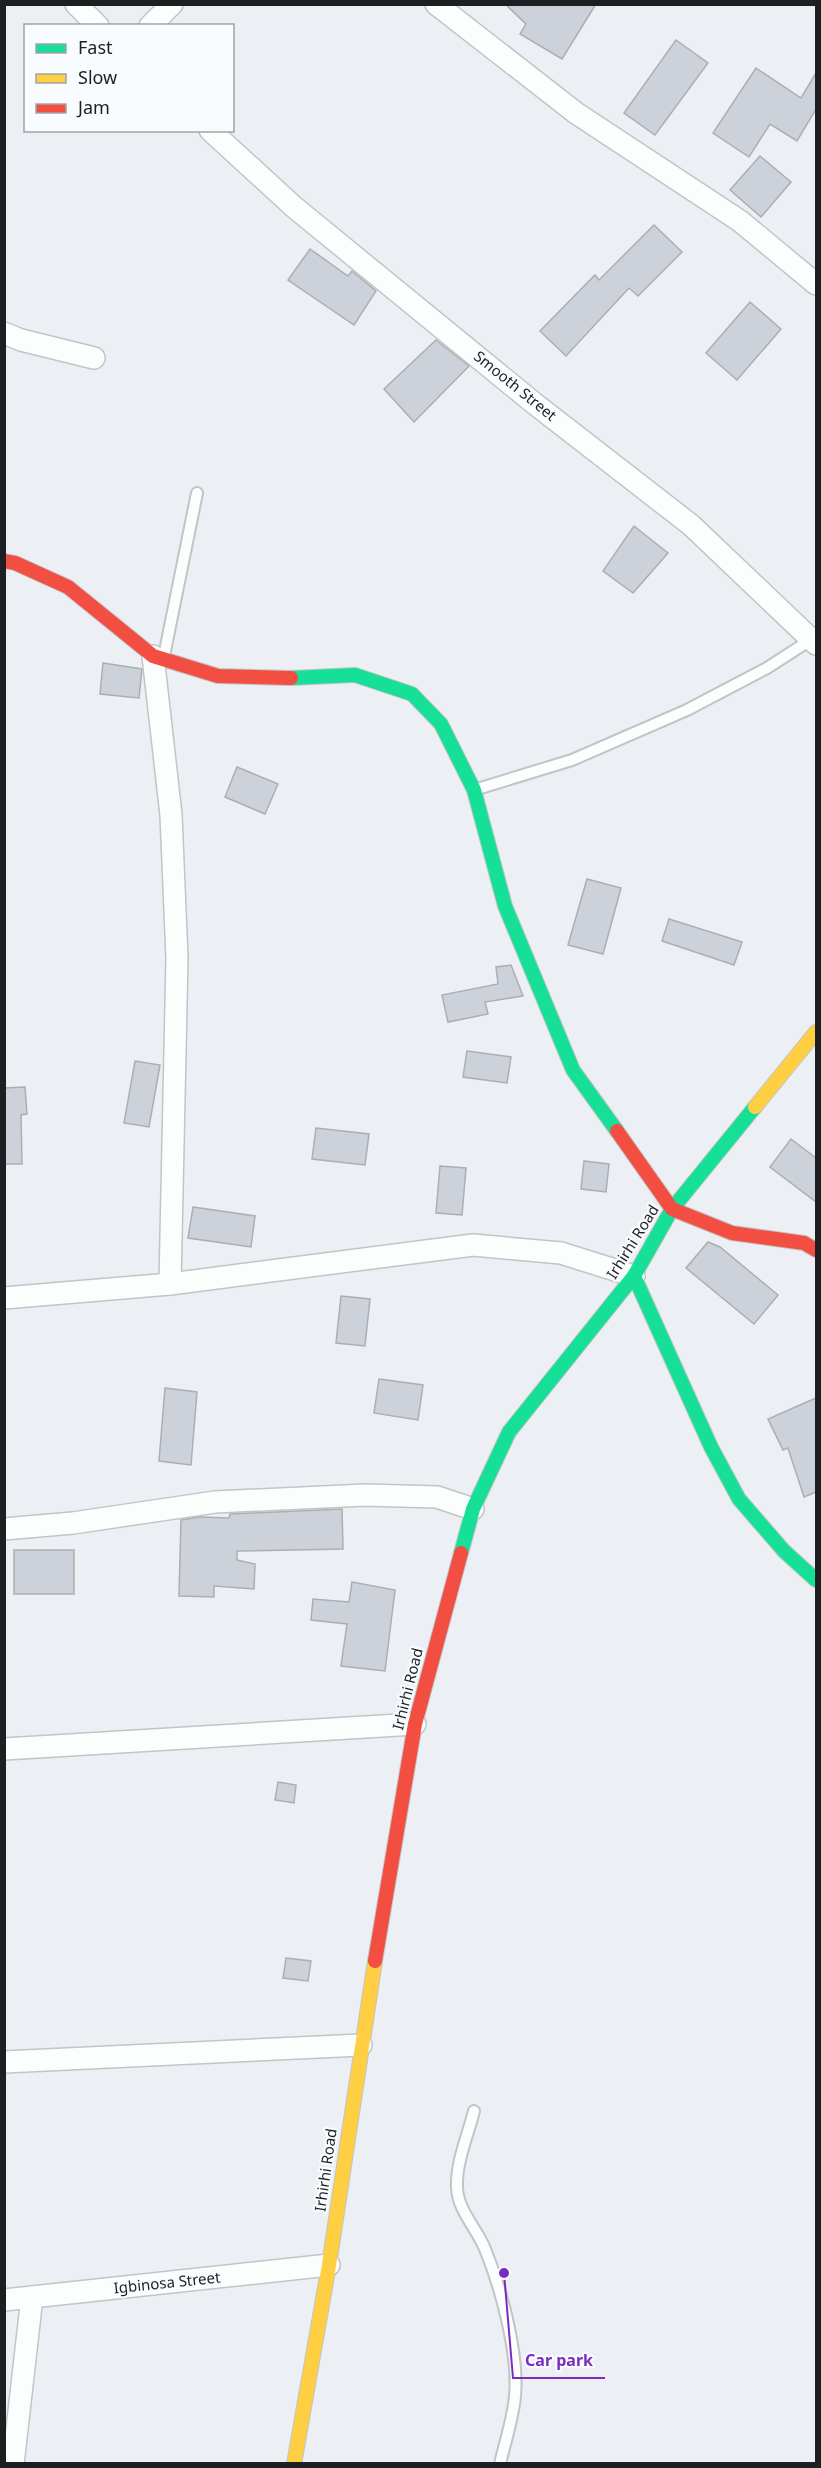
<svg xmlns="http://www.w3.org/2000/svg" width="821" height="2468" viewBox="0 0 821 2468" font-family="'Noto Sans',sans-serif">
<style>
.building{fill:#cdd2da;stroke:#acaeb0;stroke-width:1.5}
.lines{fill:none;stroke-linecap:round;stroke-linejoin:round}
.lane-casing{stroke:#c2c4c7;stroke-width:14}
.street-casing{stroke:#c2c4c7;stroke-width:24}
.fast-casing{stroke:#c2c4c7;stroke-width:16}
.slow-casing{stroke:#c2c4c7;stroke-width:16}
.jam-casing{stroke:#c2c4c7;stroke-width:16}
.lane{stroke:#fcfdfd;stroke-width:10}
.street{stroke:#fcfdfd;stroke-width:21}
.fast{stroke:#16e098;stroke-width:14}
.slow{stroke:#ffcf43;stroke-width:14}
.jam{stroke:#f24e42;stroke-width:14}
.labels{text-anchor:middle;stroke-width:4.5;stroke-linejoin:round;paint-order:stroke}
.street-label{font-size:15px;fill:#1d1f22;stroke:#f9fcff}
.leader{fill:none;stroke:#7b2cbf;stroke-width:2}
.callout-dot{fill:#7b2cbf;stroke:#f9fcff;stroke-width:2}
.callout-label{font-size:16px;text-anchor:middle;font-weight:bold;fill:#7b2cbf;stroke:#f9fcff;stroke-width:4.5;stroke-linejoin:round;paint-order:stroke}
</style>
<rect width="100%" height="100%" fill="#eceff3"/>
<!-- building -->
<g class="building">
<polygon points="505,4 596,4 562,59 520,34 526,24"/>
<polygon points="676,40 708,63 655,135 624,113"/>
<polygon points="756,68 801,98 816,73 816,109 797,141 770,124 749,157 713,133"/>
<polygon points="760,156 791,182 761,217 730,190"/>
<polygon points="654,225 682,252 638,296 629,288 566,356 540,331 595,275 599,280"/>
<polygon points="310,249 348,276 352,271 376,291 354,325 288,280"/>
<polygon points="750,302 781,329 737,380 706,353"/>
<polygon points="436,340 469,366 414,422 384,389"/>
<polygon points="634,526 668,553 633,593 603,571"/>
<polygon points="103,663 142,669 139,698 100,694"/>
<polygon points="237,767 278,784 265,814 225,797"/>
<polygon points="587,879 621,888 603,954 568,945"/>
<polygon points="669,919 742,942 734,965 662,941"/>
<polygon points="511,965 523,996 485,1002 488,1014 448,1022 442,995 498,984 496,967"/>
<polygon points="467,1051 511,1057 507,1083 463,1077"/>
<polygon points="135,1061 160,1065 149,1127 124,1123"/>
<polygon points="25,1087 27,1114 21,1115 22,1164 4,1164 4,1088"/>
<polygon points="316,1128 369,1134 365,1165 312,1159"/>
<polygon points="791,1139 816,1158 816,1202 770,1167"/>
<polygon points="584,1161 609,1164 606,1192 581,1189"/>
<polygon points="440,1166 466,1168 462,1215 436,1213"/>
<polygon points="193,1207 255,1216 251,1247 188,1238"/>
<polygon points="708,1242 720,1247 778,1295 754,1324 686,1268"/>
<polygon points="341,1296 370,1299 365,1346 336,1343"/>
<polygon points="379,1379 423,1385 418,1420 374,1413"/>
<polygon points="165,1388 197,1392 191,1465 159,1461"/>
<polygon points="816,1398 816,1492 804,1497 788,1448 783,1450 768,1419"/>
<polygon points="342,1509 343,1549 237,1551 237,1560 255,1564 254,1589 214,1586 214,1597 179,1596 181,1520 199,1517 229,1518 230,1514"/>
<rect x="14" y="1550" width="60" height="44"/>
<polygon points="352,1582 395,1590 385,1671 341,1666 347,1624 311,1620 313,1599 349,1602"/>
<polygon points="278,1782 296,1785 294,1803 275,1800"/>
<polygon points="286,1958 311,1961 308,1981 283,1978"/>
</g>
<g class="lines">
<!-- lane casing -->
<g class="lane-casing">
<g id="lane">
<polyline points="164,656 197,493"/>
<polyline points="474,790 572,760 687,710 767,668 812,639"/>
<path d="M474,2111c-6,24 -18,51 -17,76 0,22 20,42 28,62 16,39 34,105 30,147 -2,23 -10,46 -15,68"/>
</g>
</g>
<!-- street casing -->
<g class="street-casing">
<g id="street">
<polyline points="76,4 98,26"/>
<polyline points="436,4 576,113 740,221 816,284"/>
<polyline points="150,26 172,4"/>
<polyline points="210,130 294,207 535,404 691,525 816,644"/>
<polyline points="4,333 21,340 94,358"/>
<polyline points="153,656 171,815 177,958 170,1284"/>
<polyline points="4,1298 170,1284 473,1245 561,1253 634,1276"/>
<polyline points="4,1529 73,1523 215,1502 365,1495 437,1497 473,1509"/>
<polyline points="4,1749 415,1724"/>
<polyline points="4,2062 361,2045"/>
<polyline points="4,2300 329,2265"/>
<polyline points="13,2464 32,2297"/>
</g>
</g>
<!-- fast casing -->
<g class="fast-casing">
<g id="fast">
<polyline points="291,678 355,675 412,694 441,724 474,790 505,906 573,1070 617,1131"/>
<polyline points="634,1276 711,1447 739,1499 784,1551 816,1580"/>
<polyline points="461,1553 473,1509 509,1432 634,1276 672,1209 755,1107"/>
</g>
</g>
<!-- slow casing -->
<g class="slow-casing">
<g id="slow">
<polyline points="755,1107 816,1032"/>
<polyline points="294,2464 329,2265 375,1961"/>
</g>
</g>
<!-- jam casing -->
<g class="jam-casing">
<g id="jam">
<polyline points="4,561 15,563 68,587 153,656 218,676 291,678"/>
<polyline points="617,1131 672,1209 732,1233 804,1243 816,1250"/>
<polyline points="375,1961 415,1724 461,1553"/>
</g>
</g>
<!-- lane -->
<use href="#lane" class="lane"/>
<!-- street -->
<use href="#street" class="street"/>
<!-- fast -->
<use href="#fast" class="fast"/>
<!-- slow -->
<use href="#slow" class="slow"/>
<!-- jam -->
<use href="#jam" class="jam"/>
</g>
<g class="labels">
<!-- street labels -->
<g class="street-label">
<text transform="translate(515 386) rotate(39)" y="5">Smooth Street</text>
<text transform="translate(633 1242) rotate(-58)" y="5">Irhirhi Road</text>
<text transform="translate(408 1689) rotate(-76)" y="5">Irhirhi Road</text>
<text transform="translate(326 2170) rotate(-82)" y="5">Irhirhi Road</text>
<text transform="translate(167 2283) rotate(-6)" y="5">Igbinosa Street</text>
</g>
</g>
<!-- callouts -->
<path class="leader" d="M504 2273L513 2378H605"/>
<circle class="callout-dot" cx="504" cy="2273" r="6"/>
<g class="callout-label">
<text x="559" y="2366">Car park</text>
</g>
<!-- border -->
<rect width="821" height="2468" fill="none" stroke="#1d1f22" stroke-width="12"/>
<!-- legend -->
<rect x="24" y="24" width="210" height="108" fill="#f9fcff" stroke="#a1a4a7" stroke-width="1.5"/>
<rect x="36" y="44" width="30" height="9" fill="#16e098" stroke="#a1a4a7" stroke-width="1.5"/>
<text x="78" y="54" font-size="18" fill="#1d1f22">Fast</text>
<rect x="36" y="74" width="30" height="9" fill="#ffcf43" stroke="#a1a4a7" stroke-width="1.5"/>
<text x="78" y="84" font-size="18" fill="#1d1f22">Slow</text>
<rect x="36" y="104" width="30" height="9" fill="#f24e42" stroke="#a1a4a7" stroke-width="1.5"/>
<text x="78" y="114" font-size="18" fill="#1d1f22">Jam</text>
</svg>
